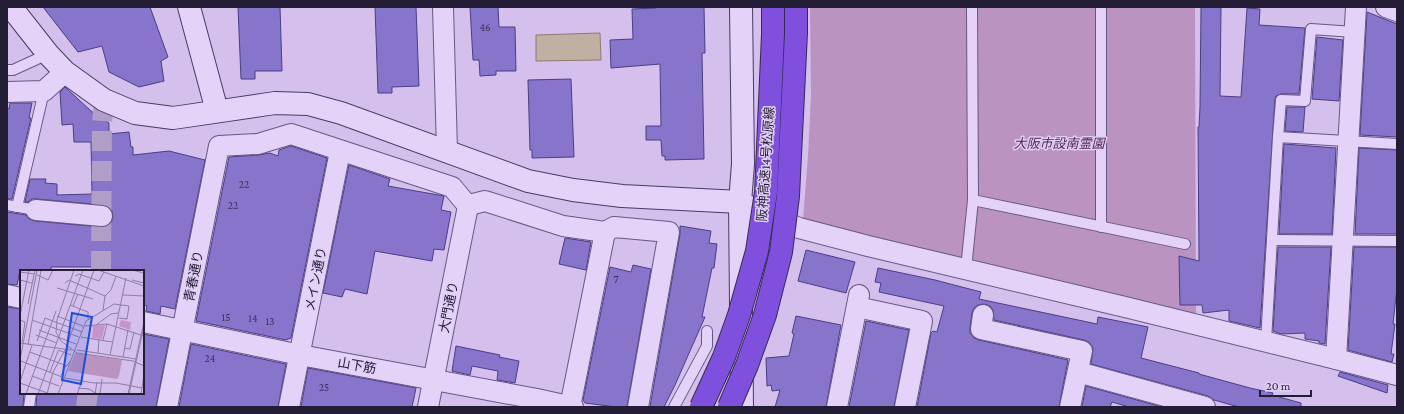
<svg xmlns="http://www.w3.org/2000/svg" width="1404" height="414" viewBox="0 0 1404 414" font-family="'Crimson Pro','Noto Sans JP',serif">
<style>
.cemetery{fill:#bb93c0}
.water{fill:#bfb0a3;stroke:#8d7c6a}
.building{fill:#8675cb;stroke:#4a3e85}
.lines{fill:none;stroke-linecap:round;stroke-linejoin:round}
.street-tunnel{stroke:#b19ec8;stroke-width:20;stroke-dasharray:20 10;stroke-linecap:butt}
.lane-casing{stroke:#665886;stroke-width:12}
.street-casing{stroke:#665886;stroke-width:22}
.secondary-casing{stroke:#473b67;stroke-width:24}
.lane{stroke:#e4d2f8;stroke-width:10}
.street{stroke:#e4d2f8;stroke-width:20}
.secondary{stroke:#e4d2f8;stroke-width:22}
.highway-bridge-casing{stroke:#362c53;stroke-width:24;stroke-linecap:butt}
.highway-bridge{stroke:#7f50dd;stroke-width:22}
.labels{text-anchor:middle;stroke-width:3;stroke-linejoin:round;paint-order:stroke}
.number-label{font-size:11px;fill:#3c325a}
.park-label{font-size:13px;font-style:italic;fill:#522351;stroke:#e1cff5}
.street-label{font-size:13px;fill:#231c35;stroke:#e1cff5}
.inset-road{fill:none;stroke:#8e7ea3;stroke-width:1}
.view{fill:#1d4ed8;fill-opacity:0.15;stroke:#1d4ed8;stroke-width:2}
.inset-edge{fill:none;stroke:#231c35;stroke-width:2}
</style>
<rect width="100%" height="100%" fill="#d5bfed"/>
<!-- cemetery -->
<polygon class="cemetery" points="810,7 1195,7 1196,316 803,220 808,156 811,96"/>
<!-- water -->
<polygon class="water" points="600,33 601,60 536,61 536,35"/>
<!-- building -->
<g class="building">
<polygon points="43,7 150,7 168,57 161,61 164,81 139,87 109,72 102,46 78,52"/>
<polygon points="238,7 280,7 282,71 255,71 255,79 241,79"/>
<polygon points="375,7 416,7 419,86 392,87 392,93 378,93"/>
<polygon points="470,7 498,7 499,27 515,27 516,71 496,71 496,75 480,76 479,60 473,60"/>
<polygon points="656,7 704,7 705,53 702,53 704,159 665,160 665,156 662,156 661,140 646,140 646,126 661,126 660,64 611,68 610,40 633,39 632,9 656,8"/>
<polygon points="1201,7 1221,7 1220,96 1241,97 1247,8 1260,9 1259,25 1305,28 1299,94 1281,94 1276,96 1275,99 1260,328 1229,321 1229,310 1203,313 1202,305 1180,305 1179,256 1199,261 1198,127 1199,127 1200,107"/>
<polygon points="1367,12 1397,24 1397,137 1360,135"/>
<polygon points="1317,37 1343,40 1339,101 1312,99"/>
<polygon points="571,79 574,157 532,158 532,150 530,150 528,80"/>
<polygon points="65,87 91,111 109,123 109,134 129,132 131,147 133,147 133,155 169,151 205,160 175,309 161,306 160,314 146,311 147,306 143,305 143,271 92,271 92,267 51,267 51,271 20,271 17,285 7,284 7,212 26,215 29,219 35,221 101,227 107,226 111,223 113,217 112,211 108,206 103,205 37,199 32,199 28,202 25,202 30,179 46,179 45,183 57,184 57,195 92,194 91,142 74,142 73,124 62,125 60,92"/>
<polygon points="10,103 32,103 29,118 31,118 12,199 7,199 7,108 9,109"/>
<polygon points="1287,107 1305,107 1303,132 1285,131"/>
<polygon points="1284,144 1336,148 1332,234 1279,234"/>
<polygon points="291,146 327,158 291,338 286,340 196,321 229,157 259,155 270,153 278,156 279,150"/>
<polygon points="1359,148 1397,150 1397,234 1355,234"/>
<polygon points="349,165 390,179 388,186 444,196 441,210 451,212 444,250 434,249 432,261 375,251 367,294 345,289 342,297 323,293"/>
<polygon points="680,226 711,231 709,243 717,244 714,268 712,268 702,317 705,317 675,385 664,407 650,407 680,234"/>
<polygon points="565,238 591,242 586,270 559,264"/>
<polygon points="1278,247 1331,247 1325,344 1319,343 1319,341 1305,339 1305,333 1281,334 1273,331"/>
<polygon points="1354,247 1397,247 1397,288 1393,324 1395,324 1391,354 1394,354 1392,362 1348,350"/>
<polygon points="806,250 855,262 846,293 798,281"/>
<polygon points="633,265 651,269 627,407 616,407 585,403 583,400 610,267 631,272"/>
<polygon points="878,268 935,280 981,292 979,299 1097,324 1098,317 1148,327 1141,358 1199,373 1199,374 1250,388 1273,393 1272,395 1301,403 1301,407 1239,407 1214,400 1208,396 1091,364 1093,348 1089,342 1084,340 994,320 993,310 990,306 984,304 978,305 974,308 972,313 970,328 970,333 974,338 979,340 1068,360 1059,407 917,407 931,333 933,331 937,332 944,306 879,292 881,283 875,282"/>
<polygon points="7,307 21,309 21,393 24,393 23,407 7,407"/>
<polygon points="796,316 841,325 826,407 775,407 780,390 772,391 771,385 767,386 766,358 789,356 794,334 792,333"/>
<polygon points="866,321 909,330 894,407 849,407"/>
<polygon points="143,334 169,339 156,407 36,407 37,393 143,393"/>
<polygon points="191,344 286,364 278,407 179,407"/>
<polygon points="456,346 500,355 499,357 519,361 515,383 497,380 498,371 472,366 470,375 452,371"/>
<polygon points="308,368 416,388 412,407 301,407"/>
<polygon points="1340,372 1388,385 1387,393 1338,376"/>
<polygon points="1086,386 1162,407 1129,407 1112,402 1110,407 1082,407"/>
</g>
<g class="lines">
<!-- street-tunnel -->
<g class="street-tunnel">
<polyline points="101,271 102,124 104,100"/>
<polyline points="86,407 88,393"/>
</g>
<!-- lane casing -->
<g class="lane-casing">
<g id="lane">
<polyline points="1101,7 1101,227"/>
<polyline points="7,70 13,70 48,54"/>
<polyline points="1278,137 1281,100 1305,101 1311,29 1354,32"/>
<polyline points="973,200 1185,244"/>
<polyline points="7,205 36,210"/>
<polyline points="17,207 44,91"/>
<polyline points="1272,240 1397,241"/>
<polyline points="966,269 973,200 972,7"/>
<polyline points="1266,341 1278,137 1397,144"/>
<polyline points="29,407 31,393"/>
<polyline points="674,407 707,346 707,331"/>
</g>
</g>
<!-- street casing -->
<g class="street-casing">
<g id="street">
<polyline points="443,7 447,151"/>
<polyline points="1386,7 1397,11"/>
<polyline points="7,92 44,91 65,72"/>
<polyline points="740,202 799,228 868,246 1125,307 1336,359 1397,375"/>
<polyline points="36,210 102,216"/>
<polyline points="7,295 21,298"/>
<polyline points="857,307 922,321 905,407"/>
<polyline points="983,315 981,329 1082,351 1070,407"/>
<polyline points="143,322 300,355 537,399 573,407"/>
<polyline points="1336,359 1356,7"/>
<polyline points="1078,372 1205,407"/>
<polyline points="167,407 219,146 258,144 291,134 452,187 468,206 473,204 485,201 563,226 605,232 614,227 669,232 638,407"/>
<polyline points="289,407 340,151"/>
<polyline points="428,407 468,206"/>
<polyline points="570,407 605,232"/>
<polyline points="837,407 859,295"/>
</g>
</g>
<!-- secondary casing -->
<g class="secondary-casing">
<g id="secondary">
<polyline points="11,7 48,54 65,72 104,100 135,113 173,118 275,103 308,104 341,113 528,181 573,190 622,196 740,202"/>
<polyline points="189,7 217,111"/>
<polyline points="741,7 743,164 740,202 742,407"/>
</g>
</g>
<!-- lane -->
<use href="#lane" class="lane"/>
<!-- street -->
<use href="#street" class="street"/>
<!-- secondary -->
<use href="#secondary" class="secondary"/>
<!-- highway-bridge casing -->
<g class="highway-bridge-casing">
<g id="highway-bridge">
<polyline points="701,407 724,357 739,315 757,251 766,192 773,34 773,7"/>
<polyline points="729,407 747,365 765,315 781,252 788,196 796,33 796,7"/>
</g>
</g>
<!-- highway-bridge -->
<use href="#highway-bridge" class="highway-bridge"/>
</g>
<g class="labels">
<!-- number labels -->
<g class="number-label">
<text x="485" y="31">46</text>
<text x="244" y="188">22</text>
<text x="233" y="209">22</text>
<text x="616" y="283">7</text>
<text x="226" y="321">15</text>
<text x="253" y="322">14</text>
<text x="270" y="325">13</text>
<text x="210" y="362">24</text>
<text x="324" y="391">25</text>
</g>
<!-- park labels -->
<g class="park-label">
<text x="1059" y="148">大阪市設南霊園</text>
</g>
<!-- street labels -->
<g class="street-label">
<text transform="translate(765 164) rotate(-86)" y="5">阪神高速14号松原線</text>
<text transform="translate(193 276) rotate(-79)" y="5">青春通り</text>
<text transform="translate(315 279) rotate(-79)" y="5">メイン通り</text>
<text transform="translate(448 307) rotate(-79)" y="5">大門通り</text>
<text transform="translate(357 365) rotate(10)" y="5">山下筋</text>
</g>
</g>
<!-- overview -->
<g transform="translate(20 270)">
<rect width="124" height="124" fill="#d5bfed"/>
<path d="M101,50l10,2 -1,8 -11,-4zM85,55l-3,14 -10,-1 1,-12z" fill="#c594cb"/>
<path d="M55,83l47,7 -3,16 -2,3 -49,-8z" fill="#bb93c0"/>
<path class="inset-road" d="M54,0l-17,50 -1,12 5,9 16,12 56,8 11,5M78,0l46,16M112,0l12,3M0,2l14,2M17,5l11,5 5,-10M55,6l4,-2 20,7 5,-9M0,10l12,3M112,10l12,3M45,13l4,-3 36,16M37,18l36,11M103,25l21,1M8,34l7,-34M50,35l18,7v7M53,36l5,-12M83,40l2,-14 6,-6 5,-14M0,46l9,-46M37,46l26,10v2M0,50l5,2 -3,20M12,50l47,17M76,55l15,-11 7,-1M65,56l22,-2 37,12M19,60l37,14M16,65l21,8M61,67l31,5M83,70l4,-16M17,71l8,-23 37,14M0,73l51,7M8,75l13,-75M47,75l27,-75M105,78l5,1 4,-17M38,80l13,5M57,80l59,9M10,82l37,14 3,-5M78,83l1,-14M90,85l16,-77M103,87l5,-27M0,90l17,-90M1,91l41,16M30,102l8,-21M12,106l27,10M41,106l5,-11M45,108l29,5h22l26,5M0,112l12,-37M0,113l30,11M58,118l11,1 8,5M6,124l30,-83M18,124l45,-124M27,124l6,-22 12,-22M38,124l28,-73 28,-17 15,2 -2,13 -8,-1M57,124l5,-13M75,124l2,-12M80,124l2,-15M108,124l16,-72M109,124l15,-68M121,124l3,-19"/>
<path class="view" d="M52,43l20,4 -11,67 -19,-4z"/>
<rect width="124" height="124" class="inset-edge"/>
</g>
<!-- border -->
<rect width="1404" height="414" fill="none" stroke="#231c35" stroke-width="16"/>
<!-- scale -->
<path d="M1260 390v6h51v-6" fill="none" stroke="#231c35" stroke-width="2"/>
<text x="1266" y="390" font-size="12" fill="#231c35" stroke="#e1cff5" stroke-width="3" paint-order="stroke">20 m</text>
</svg>
